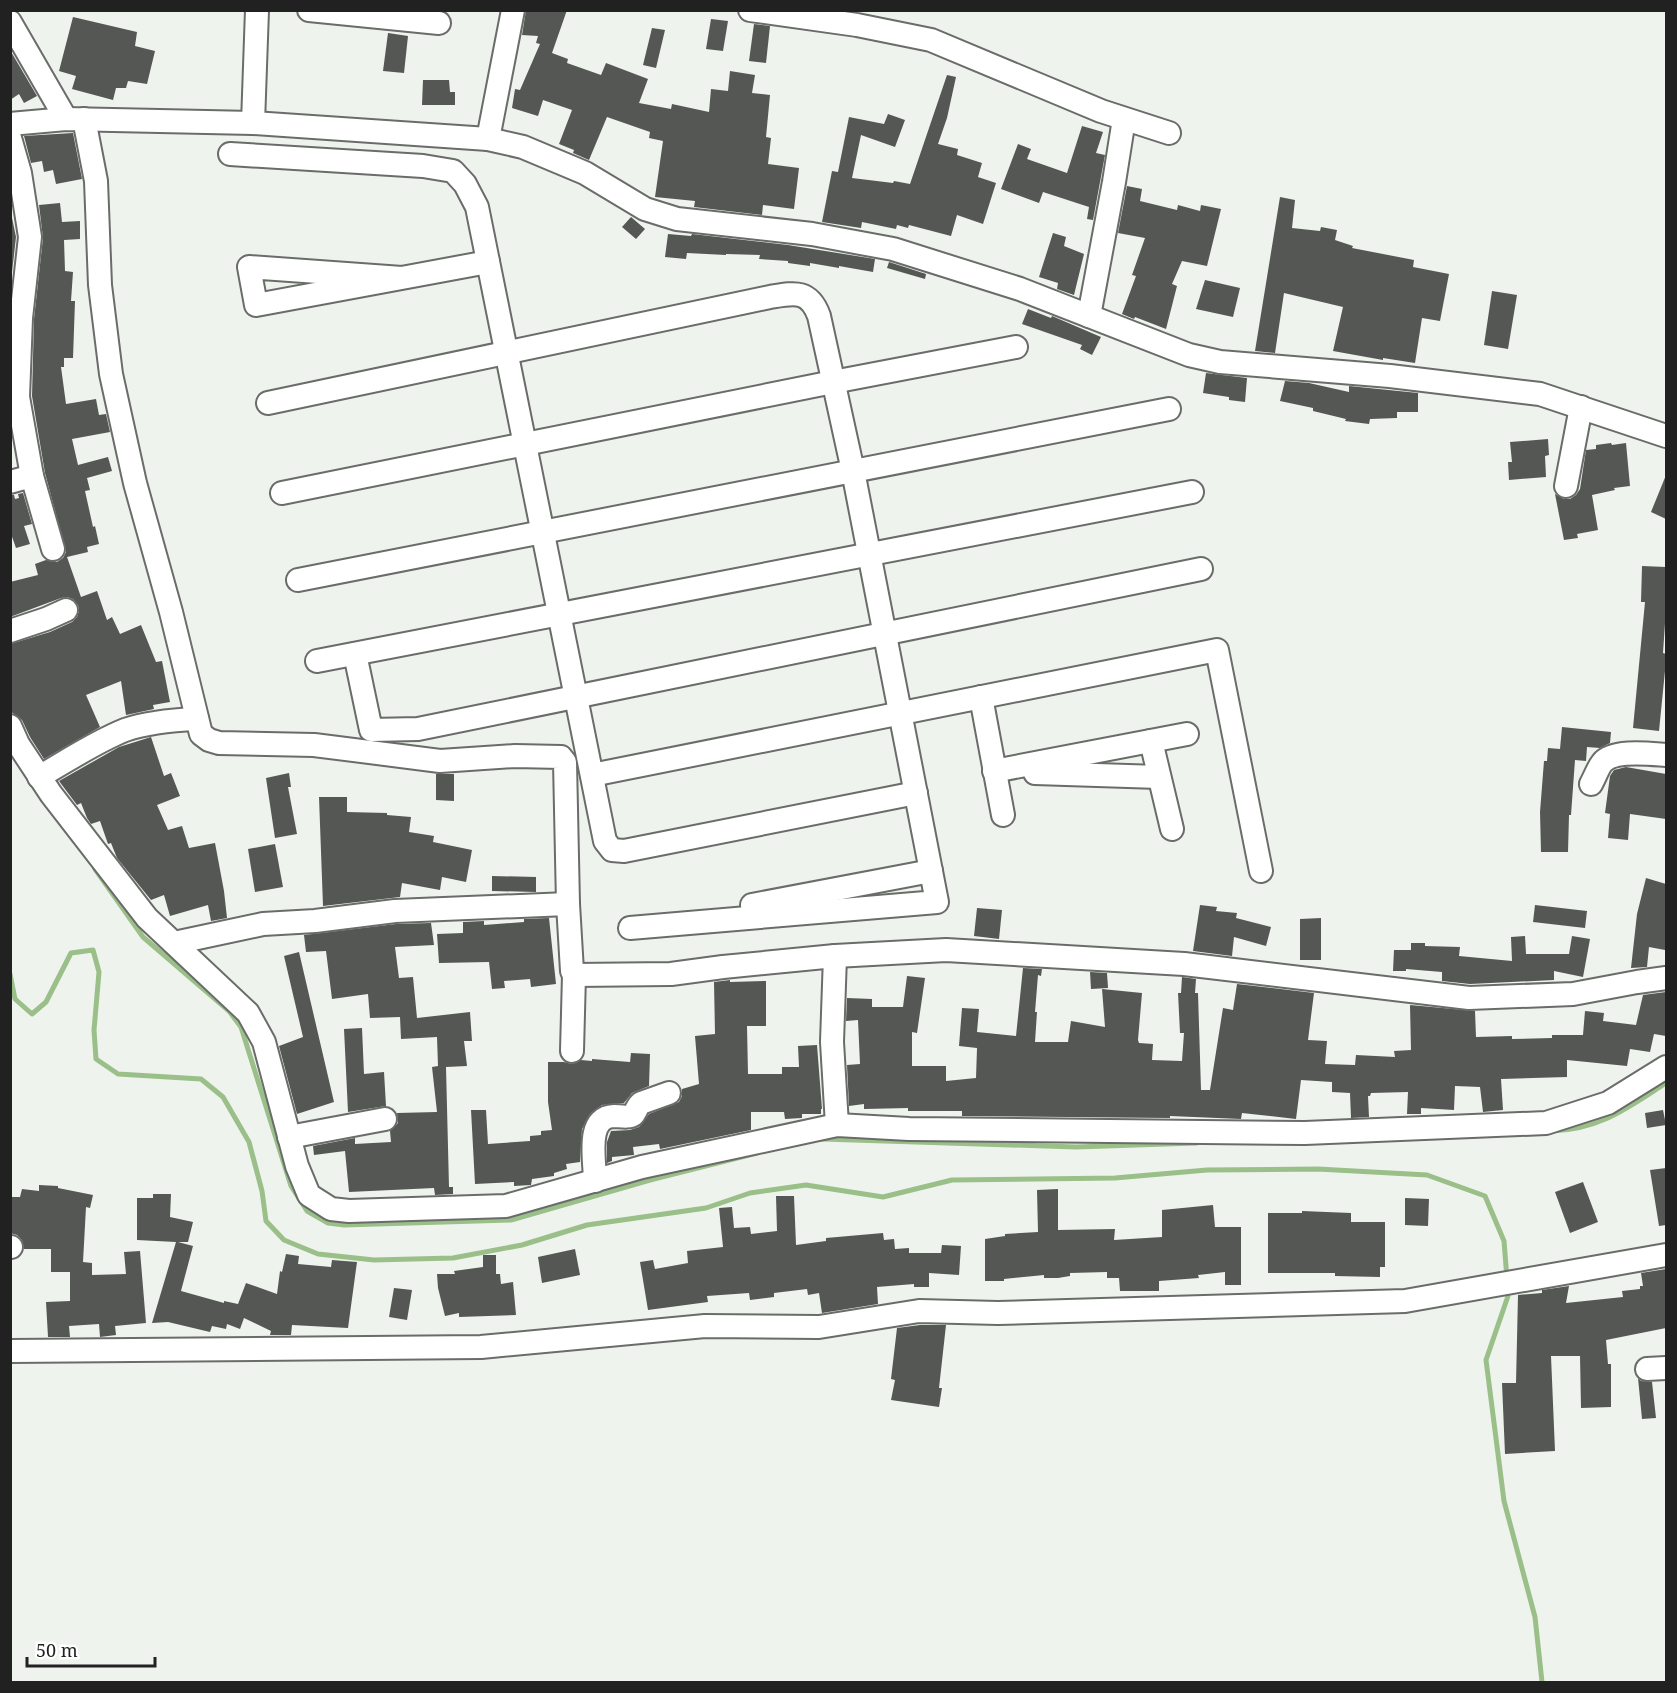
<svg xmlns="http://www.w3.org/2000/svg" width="1677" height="1693" viewBox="0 0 1677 1693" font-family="'Noto Serif',serif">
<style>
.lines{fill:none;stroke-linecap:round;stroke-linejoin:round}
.stream{stroke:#9abf88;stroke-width:5}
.building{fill:#545753}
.minor-casing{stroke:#696c68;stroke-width:26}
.minor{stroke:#fff;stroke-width:22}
</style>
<rect width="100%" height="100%" fill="#eff3ee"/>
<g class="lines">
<!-- stream -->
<g class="stream">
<polyline points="95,869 143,937 229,1011 241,1027 291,1186 307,1211 328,1223 344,1225 511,1220 650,1180 757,1153"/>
<polyline points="10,974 15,999 32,1014 46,1002 71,953 93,950 99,972 94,1030 96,1059 118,1074 201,1079 223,1097 249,1142 262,1191 266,1221 284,1240 318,1254 374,1260 453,1258 522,1245 587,1225 706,1208 750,1193 806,1185 883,1197 952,1180 1115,1178 1207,1170 1318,1169 1427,1175 1485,1196 1504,1241 1507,1279"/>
<path d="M1551,1131c48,-1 76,-23 115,-48"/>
<polyline points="822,1139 1076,1147 1197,1143"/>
<polyline points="1507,1288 1508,1296 1486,1360 1504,1501 1535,1617 1542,1682"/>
</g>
</g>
<!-- building -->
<g class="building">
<polygon points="526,10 567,10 552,53 568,59 567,63 601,75 606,63 648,79 639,103 671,109 672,104 709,112 711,89 728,91 730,71 755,75 752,93 770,95 766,137 771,138 768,164 799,168 794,209 763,205 762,215 694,207 695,201 655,197 663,141 649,138 650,132 607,117 589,160 573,153 574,150 559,144 572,110 543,100 538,116 512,108 515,89 520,90 540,44 536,43 538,36 522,35"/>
<polygon points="73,17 137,32 135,46 155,51 147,84 128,81 126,88 116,88 113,100 72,89 76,76 59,71"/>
<polygon points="711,19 728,21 723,51 706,49"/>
<polygon points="754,24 770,26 766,63 749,61"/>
<polygon points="652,28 665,30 656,68 643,65"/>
<polygon points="388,33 408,36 404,73 383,71"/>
<polygon points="10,50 37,96 24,103 19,94 10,100"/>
<polygon points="947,75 956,77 947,118 938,144 958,149 957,155 982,163 978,177 996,183 983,224 957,215 951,236 909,225 908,228 897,225 896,229 862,222 861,228 822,222 832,171 838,172 849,117 884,124 888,114 905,120 895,147 861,135 852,178 893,183 894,181 910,184"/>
<polygon points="423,80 449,80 450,92 455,92 455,105 422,105"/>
<polygon points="1082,126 1103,132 1096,153 1105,155 1093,220 1087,219 1089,207 1043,192 1039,203 1001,189 1018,144 1031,149 1027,159 1067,173"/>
<polygon points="73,133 82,179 56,184 53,170 44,172 42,161 31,163 24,136"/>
<polygon points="1127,186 1142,189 1140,201 1177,210 1178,205 1200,211 1201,205 1221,209 1207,266 1182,261 1172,284 1177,286 1166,329 1135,317 1134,319 1122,314 1136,276 1132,275 1145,238 1118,233"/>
<polygon points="1280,197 1295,200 1292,228 1320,231 1321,227 1337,230 1335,240 1353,246 1352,248 1414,260 1413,267 1449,274 1440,321 1422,318 1415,363 1383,358 1383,360 1333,351 1343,307 1284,293 1275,353 1255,351"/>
<polygon points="60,203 62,222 80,221 80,239 64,240 65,271 73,272 71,301 75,301 73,358 64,358 64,367 61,367 66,404 96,399 99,415 106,414 110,432 72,439 78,465 108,457 112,471 87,478 90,490 85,491 93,527 95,526 99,544 87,547 88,552 67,557 81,597 97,591 107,620 112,617 120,634 141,625 156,662 162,661 170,702 153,705 154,709 126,715 121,681 86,695 100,727 44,759 30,737 22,720 10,711 10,644 50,632 72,622 77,617 79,611 78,605 73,599 67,597 61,598 10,617 10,582 38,575 35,564 46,560 57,562 63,558 66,552 45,473 32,396 34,319 43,238 39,205"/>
<polygon points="10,208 16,237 10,290"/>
<polygon points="631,217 645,229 636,239 622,227"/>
<polygon points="1053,233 1066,237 1064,246 1084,254 1074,295 1057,289 1058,283 1039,277"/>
<polygon points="668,234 691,236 692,234 788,245 875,259 873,272 839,266 839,268 810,263 810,266 788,263 788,261 759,259 760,255 726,254 726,255 687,253 686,259 665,257"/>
<polygon points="889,262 926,274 925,279 887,268"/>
<polygon points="1205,280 1240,288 1233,317 1196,309"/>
<polygon points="1492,291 1517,295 1508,349 1484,345"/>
<polygon points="1028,309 1051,318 1052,316 1101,337 1092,355 1080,349 1082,345 1022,324"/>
<polygon points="1206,373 1247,378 1245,402 1229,400 1229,397 1203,393"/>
<polygon points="1285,381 1309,383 1349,392 1349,386 1418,393 1418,412 1397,412 1397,418 1370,419 1369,424 1345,421 1346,419 1313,411 1313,408 1280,401"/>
<polygon points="1548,439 1549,455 1545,456 1546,477 1509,480 1508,462 1512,462 1510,442"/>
<polygon points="1611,443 1612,445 1626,443 1630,486 1614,488 1615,490 1592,495 1598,530 1577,534 1578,538 1564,540 1555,494 1564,499 1570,499 1576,495 1580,489 1586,450 1596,449 1596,445"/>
<polygon points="1666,475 1666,519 1651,512"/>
<polygon points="23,493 32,524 24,526 30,544 16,548 10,531 10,495 14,495 15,499 19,498 18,494"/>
<polygon points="1642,566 1666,567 1666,609 1663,653 1666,654 1666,661 1659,731 1633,728 1645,602 1641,602"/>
<polygon points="1562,727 1611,732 1610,743 1600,748 1587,747 1586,761 1575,760 1571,815 1569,815 1568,852 1541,852 1540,812 1544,761 1547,761 1548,748 1560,749"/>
<polygon points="151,737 164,776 171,773 180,796 157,805 168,830 182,826 189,848 215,843 224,891 227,918 211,921 208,905 170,916 164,895 151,900 117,858 111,843 108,844 100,821 91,824 87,818 81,803 77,805 59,781 119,747"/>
<polygon points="1626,767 1666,774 1666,819 1630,814 1628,840 1608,838 1610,814 1605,813 1610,776 1614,770"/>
<polygon points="289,773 291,787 288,787 297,834 275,838 266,778"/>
<polygon points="436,774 454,774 454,801 436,800"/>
<polygon points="319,797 347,797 347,812 387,813 387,815 411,817 409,832 434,836 433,842 472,850 466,882 442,877 440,890 402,883 400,897 323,906"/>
<polygon points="275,844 283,887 255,892 248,849"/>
<polygon points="492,876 536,877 536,892 492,891"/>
<polygon points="1646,878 1666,884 1665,950 1649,947 1647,967 1631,968 1637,914"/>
<polygon points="1200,905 1217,907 1216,911 1237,913 1236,918 1271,927 1266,946 1234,937 1232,956 1193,951"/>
<polygon points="1535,905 1587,911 1585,928 1533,922"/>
<polygon points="977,908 1002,910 999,939 974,936"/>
<polygon points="549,918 556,984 531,987 530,979 504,981 505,988 492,989 489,962 439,963 437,934 463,933 463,922 484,921 484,925 524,922 524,919"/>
<polygon points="1321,918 1321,960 1300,960 1300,919"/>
<polygon points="431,923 434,945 395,947 399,978 413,977 417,1018 470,1012 472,1041 464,1041 467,1066 446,1067 449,1187 453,1187 453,1194 435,1195 434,1188 349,1192 345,1151 314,1155 313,1146 355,1138 355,1144 391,1142 390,1131 398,1123 397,1113 437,1112 432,1067 438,1066 437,1037 401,1039 400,1017 370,1018 368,994 332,999 326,951 306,952 304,935 396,924"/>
<polygon points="1525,936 1526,954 1569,954 1572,936 1590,939 1583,977 1554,971 1554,980 1470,984 1442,981 1442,972 1406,969 1406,971 1393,971 1394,950 1411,950 1411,943 1425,943 1425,946 1460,947 1459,956 1512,961 1511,937"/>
<polygon points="299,952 334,1102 297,1114 279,1046 303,1037 284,956"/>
<polygon points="1023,968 1042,969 1041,976 1038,975 1035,1012 1037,1012 1035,1042 1068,1042 1071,1021 1105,1027 1102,989 1142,993 1138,1040 1139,1043 1153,1044 1152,1060 1182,1061 1184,1033 1180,1033 1178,993 1181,993 1182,977 1196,979 1195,993 1198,993 1201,1090 1210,1090 1223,1008 1233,1010 1237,984 1314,993 1308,1040 1327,1041 1325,1064 1355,1065 1356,1055 1395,1057 1394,1051 1411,1050 1410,1005 1475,1011 1476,1037 1512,1036 1512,1039 1552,1038 1552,1035 1583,1035 1585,1011 1604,1013 1603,1021 1636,1025 1643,995 1666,992 1666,1036 1654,1034 1650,1052 1630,1049 1627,1066 1567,1060 1567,1077 1501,1079 1503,1110 1483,1112 1480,1087 1455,1086 1454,1110 1421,1108 1421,1114 1407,1114 1408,1092 1371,1093 1370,1096 1368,1096 1369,1117 1351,1118 1350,1093 1332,1092 1332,1082 1301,1080 1296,1119 1242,1113 1241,1119 1170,1116 1170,1118 962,1116 962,1111 908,1111 908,1108 864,1109 864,1104 849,1106 847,1065 860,1064 858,1020 846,1021 847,998 872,999 872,1007 903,1007 907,976 925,978 917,1033 912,1032 912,1066 946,1066 946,1081 976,1078 977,1048 959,1046 962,1008 979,1009 977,1032 1016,1036"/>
<polygon points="1090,972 1107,973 1108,988 1091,989"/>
<polygon points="730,980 730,982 766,981 766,1026 747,1026 748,1074 782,1074 782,1067 799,1067 798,1046 817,1045 822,1109 821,1109 821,1114 802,1114 802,1118 785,1119 784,1112 751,1112 751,1130 660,1149 659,1144 633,1147 634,1155 612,1157 612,1161 607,1163 607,1142 611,1131 630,1130 639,1127 649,1114 679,1102 682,1096 682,1089 699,1084 695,1036 715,1034 714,982"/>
<polygon points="362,1028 364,1074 384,1072 386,1106 348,1112 344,1029"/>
<polygon points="631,1053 650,1054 649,1086 632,1093 624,1103 602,1105 590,1114 582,1129 580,1162 566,1164 567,1169 554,1173 554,1176 532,1179 531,1185 514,1186 514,1182 475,1184 471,1110 486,1110 488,1144 530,1141 530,1136 541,1135 541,1131 552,1130 548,1102 548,1062 564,1062 572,1064 581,1060 592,1061 592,1059 630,1062"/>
<polygon points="1663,1110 1666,1125 1647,1128 1645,1113"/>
<polygon points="1666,1168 1666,1225 1659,1226 1650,1170"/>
<polygon points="1583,1182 1598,1222 1570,1233 1555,1192"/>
<polygon points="39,1185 58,1186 58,1188 93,1195 90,1208 86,1207 83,1262 92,1263 92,1275 126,1274 124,1252 140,1251 146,1323 115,1326 116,1335 100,1337 99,1324 69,1326 70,1337 48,1337 46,1302 70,1301 70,1272 51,1272 51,1249 24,1249 22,1240 17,1235 10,1233 10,1197 20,1197 22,1189 39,1191"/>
<polygon points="1058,1189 1058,1230 1115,1229 1114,1240 1162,1237 1162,1210 1213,1205 1215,1227 1241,1227 1241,1285 1225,1285 1225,1272 1198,1275 1199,1278 1159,1281 1159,1291 1120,1291 1119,1278 1107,1278 1107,1272 1070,1273 1070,1276 1058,1278 1044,1278 1044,1275 1004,1279 1004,1281 985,1281 985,1239 1005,1236 1005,1234 1038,1232 1037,1190"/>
<polygon points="153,1194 171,1194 170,1217 193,1222 188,1242 178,1242 193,1246 181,1291 224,1303 224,1301 238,1304 246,1283 277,1294 280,1271 282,1272 286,1254 299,1256 298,1264 331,1267 332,1260 357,1262 348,1328 292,1325 291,1335 270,1335 271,1331 244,1318 240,1329 227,1324 226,1329 212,1326 210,1332 168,1322 152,1323 176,1242 137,1240 137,1198 153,1198"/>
<polygon points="776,1196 794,1196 796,1245 826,1241 826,1238 883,1233 884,1240 894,1239 895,1249 909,1248 909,1253 941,1253 942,1245 961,1246 959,1275 929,1273 929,1287 914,1287 914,1284 877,1287 878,1304 822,1313 819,1293 808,1295 807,1289 774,1293 774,1297 750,1300 749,1293 707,1296 708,1302 648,1310 640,1262 653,1260 655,1269 688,1263 687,1251 723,1247 719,1208 732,1207 734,1228 750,1227 751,1234 777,1231"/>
<polygon points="1405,1198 1429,1199 1428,1226 1405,1225"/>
<polygon points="1302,1211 1351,1213 1351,1222 1385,1222 1385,1267 1380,1267 1380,1277 1335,1276 1335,1273 1268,1273 1268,1213 1302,1213"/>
<polygon points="575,1249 580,1275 542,1283 538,1257"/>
<polygon points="483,1255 496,1255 496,1274 500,1274 501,1284 513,1282 516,1315 459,1317 459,1313 445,1316 438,1288 437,1274 455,1274 454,1271 483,1267"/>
<polygon points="1666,1269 1666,1328 1606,1340 1608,1364 1611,1364 1611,1407 1581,1408 1580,1356 1551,1356 1555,1451 1505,1454 1502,1383 1516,1383 1518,1295 1542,1293 1542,1290 1569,1286 1566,1303 1623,1297 1622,1291 1640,1289 1640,1286 1643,1286 1641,1273"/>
<polygon points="394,1288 412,1290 407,1320 389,1317"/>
<polygon points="920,1325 946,1325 939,1388 942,1388 939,1407 891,1400 895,1380 891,1379 897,1328"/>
<polygon points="1638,1378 1641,1381 1652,1382 1656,1418 1642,1419"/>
</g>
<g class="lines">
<!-- minor casing -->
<g class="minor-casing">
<g id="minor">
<polyline points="309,10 439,23"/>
<polyline points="750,10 857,25 931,40 1101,111 1169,133"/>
<polyline points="10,22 66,119"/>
<polyline points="84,119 96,181 100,285 111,374 135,483 171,612 201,734 209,740 219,743 314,745 440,761 515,756 561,757 565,762 568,904 572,971 574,975 671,974 723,967 835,956 946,950 1184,964 1469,998 1573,994 1637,982 1666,978"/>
<polyline points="253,123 257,10"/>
<polyline points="10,124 66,119 253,123 488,139 523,147 585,173 645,209 677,219 812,234 893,249 1020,289 1189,355 1220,362 1390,376 1540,394 1666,436"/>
<polyline points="10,138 20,173 30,237 21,318 18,397 32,476 53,549"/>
<polyline points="488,139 513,10"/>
<polyline points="230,154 423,166 453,171 465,184 477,207 605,841 612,850 624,851 916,793"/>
<polyline points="402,278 249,267 256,305 488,262"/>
<polyline points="1089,316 1114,182 1124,119"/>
<path d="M268,403l502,-106c24,-4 39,-8 49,19l34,155 84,431 -307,26"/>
<polyline points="10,482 32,476"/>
<polyline points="1566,486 1581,407"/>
<polyline points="282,493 833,382 1016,347"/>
<polyline points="298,580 1169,409"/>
<polyline points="10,631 46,619 66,610"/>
<polyline points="355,654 371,730 418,729 1201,569"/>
<polyline points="317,661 1192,492"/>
<polyline points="981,697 1003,815"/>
<polyline points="10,726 18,744 51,794 147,918 248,1013 264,1042 297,1166 309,1195 331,1209 349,1211 506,1206 642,1167 837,1125 909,1129 1305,1133 1546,1123 1608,1103 1666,1067"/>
<polyline points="1151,741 1172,829"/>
<polyline points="994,771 1187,734"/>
<polyline points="1035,773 1159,777"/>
<polyline points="592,775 1217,650 1261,871"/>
<path d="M39,777c28,-16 56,-35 86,-47 23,-8 48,-10 72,-11"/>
<path d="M1591,784c4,-7 7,-16 11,-21 11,-14 49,-9 64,-8"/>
<polyline points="752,905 931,871"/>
<polyline points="174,943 263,924 315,921 395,911 568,904"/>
<polyline points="835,956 832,1042 837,1125"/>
<polyline points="572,1051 574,975"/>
<polyline points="289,1137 385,1119"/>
<path d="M595,1181c0,-21 -10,-64 19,-65 5,0 15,2 19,-1 3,-3 4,-9 8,-12l28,-10"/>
<polyline points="10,1247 11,1247"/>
<polyline points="10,1351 481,1347 705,1326 819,1327 919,1311 998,1313 1405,1301 1666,1255"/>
<polyline points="1647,1369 1666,1368"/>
</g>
</g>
<!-- minor -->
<use href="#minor" class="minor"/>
</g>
<!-- border -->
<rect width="1677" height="1693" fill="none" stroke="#202120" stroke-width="24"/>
<!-- scale -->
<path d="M27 1657v9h128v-9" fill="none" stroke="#202120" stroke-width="3"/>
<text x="36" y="1657" font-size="18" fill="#202120" stroke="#ffffff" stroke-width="4.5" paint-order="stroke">50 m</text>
</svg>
